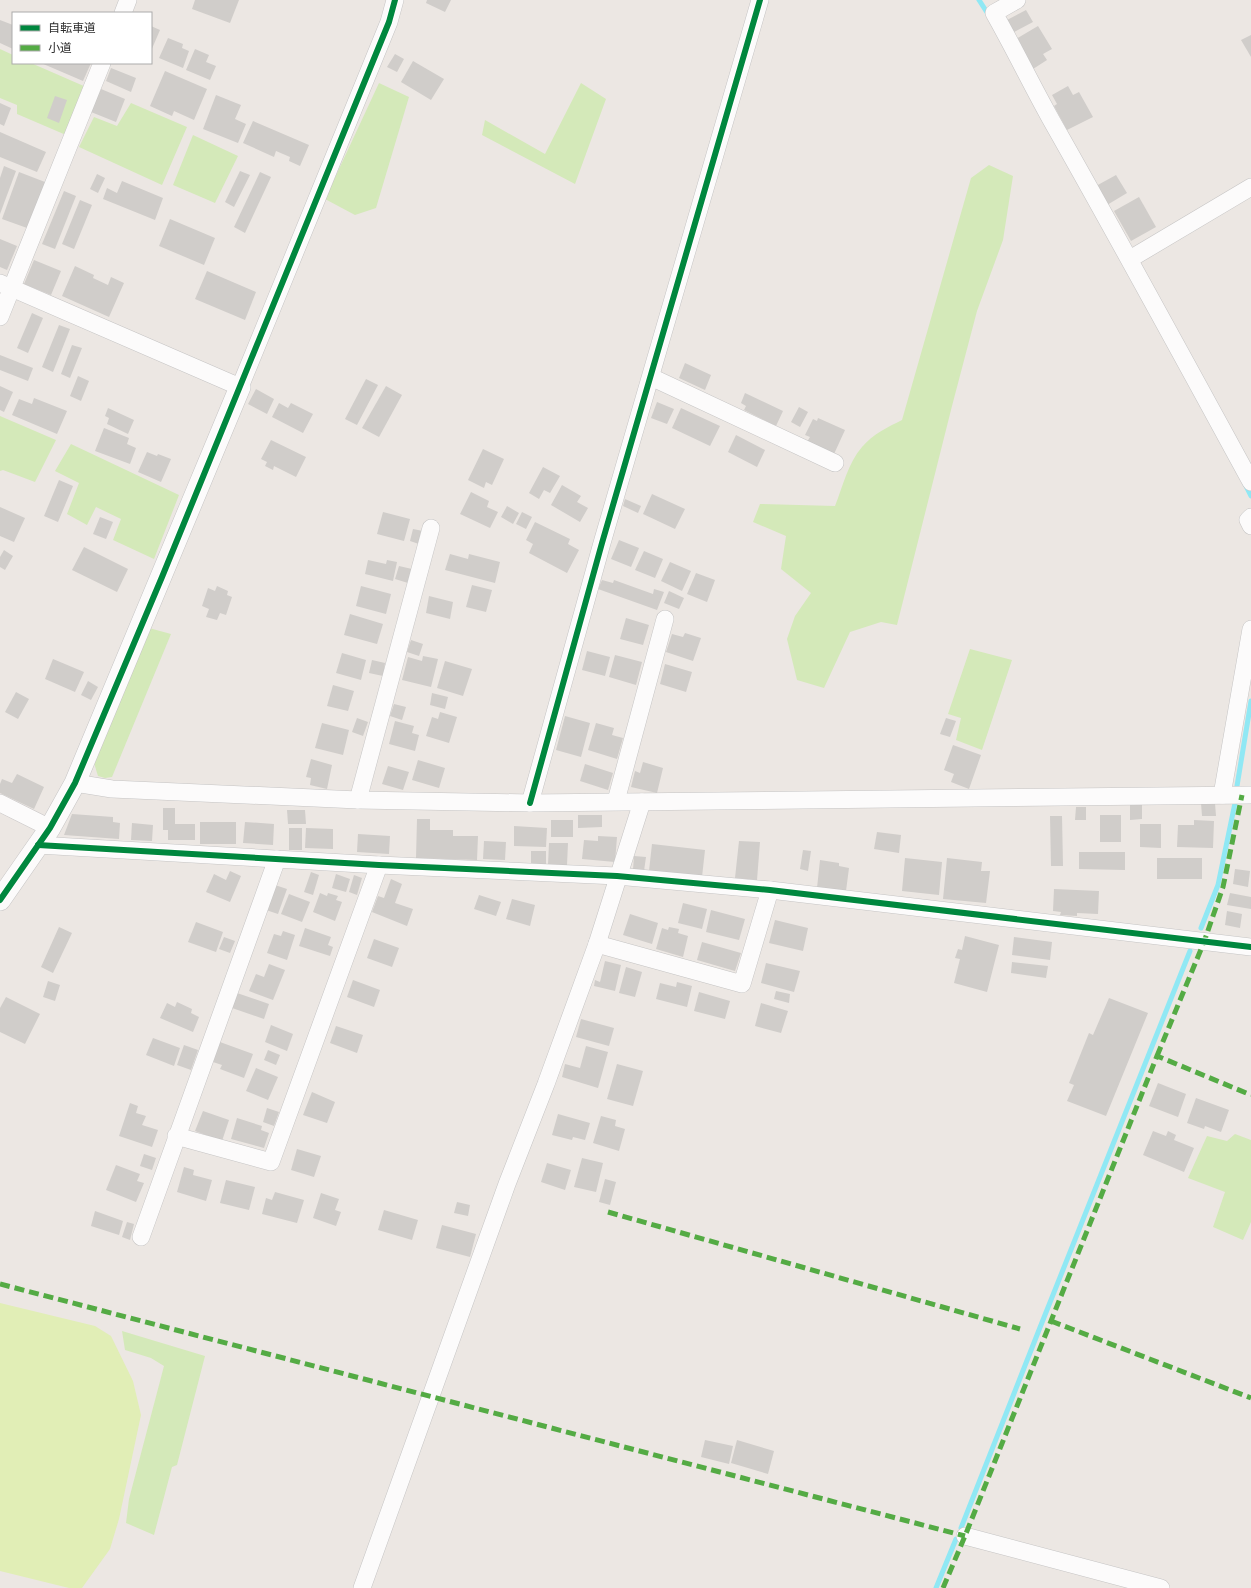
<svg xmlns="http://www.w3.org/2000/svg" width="1251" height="1588" viewBox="0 0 1251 1588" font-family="Cabin,'Noto Sans JP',sans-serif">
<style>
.green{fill:#d4e9b9}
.pitch{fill:#e1eeb6}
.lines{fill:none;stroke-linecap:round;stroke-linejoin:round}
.stream{stroke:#90e8f4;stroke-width:5}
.building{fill:#d0cdca}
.minor-casing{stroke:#c5c4c4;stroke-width:18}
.tertiary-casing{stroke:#c5c4c4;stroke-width:22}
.minor{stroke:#fcfbfb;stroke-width:17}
.tertiary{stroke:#fcfbfb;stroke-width:21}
.quiet{stroke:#54ab44;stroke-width:5;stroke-dasharray:10 5;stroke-linecap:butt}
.cycleway-casing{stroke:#fff;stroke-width:8}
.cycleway{stroke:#00873e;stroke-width:6}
</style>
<rect width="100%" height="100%" fill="#ece7e3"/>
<!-- green -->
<g class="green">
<polygon points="0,49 13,55 13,63 31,63 86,87 66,135 17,114 17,105 0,98"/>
<polygon points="379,83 409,97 376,208 355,215 325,199"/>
<polygon points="581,83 606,99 575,184 482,135 485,120 545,154"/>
<polygon points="131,103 187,127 162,185 79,147 94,117 117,126"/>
<polygon points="193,135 238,156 215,203 173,185"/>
<path d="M989,165l24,11 -10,64 -26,71 -25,95 -55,219 -16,-3 -31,10 -26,56 -27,-8 -10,-41 8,-23 16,-23 -30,-24 5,-33 -33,-14 7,-18 75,2c8,-20 13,-43 27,-59 11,-13 26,-20 40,-27l69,-242z"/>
<polygon points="0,416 56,440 35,482 3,470 0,471"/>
<polygon points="71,444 179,495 154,559 113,540 121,519 96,507 87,525 67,514 79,483 55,471"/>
<polygon points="149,628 171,634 112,777 105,778 98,776 94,763"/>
<polygon points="970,649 1012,660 982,750 956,740 961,718 948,714"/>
<polygon points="1235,1134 1251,1140 1251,1222 1243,1240 1213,1227 1225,1192 1188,1178 1207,1136 1227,1141"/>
<polygon points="122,1331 205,1356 177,1465 172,1467 154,1535 126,1523 129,1499 164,1366 151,1358 125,1350"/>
</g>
<!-- pitch -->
<polygon class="pitch" points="0,1303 95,1326 111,1336 133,1381 141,1415 119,1519 110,1549 82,1588 69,1588 0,1571"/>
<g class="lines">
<!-- stream -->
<g class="stream">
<polyline points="979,0 988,14"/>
<polyline points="1245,484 1251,496"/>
<polyline points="1237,786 1251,701"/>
<polyline points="1201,928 1218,885 1235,803"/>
<polyline points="961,1528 1039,1330 1190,951"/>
<polyline points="936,1588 956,1539"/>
</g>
</g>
<!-- building -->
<g class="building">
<polygon points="195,0 239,0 230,23 192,9"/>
<polygon points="427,0 451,0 445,12 426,3"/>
<polygon points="1026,10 1033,22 1014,32 1007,20"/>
<polygon points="0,20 13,25 13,49 0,43"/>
<polygon points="151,26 160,30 151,51"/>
<polygon points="1038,26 1052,49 1043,54 1047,60 1033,69 1016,39"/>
<polygon points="1251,35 1251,57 1241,40"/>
<polygon points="168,38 183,44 182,48 189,51 183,68 159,58"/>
<polygon points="195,49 209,55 206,62 216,66 210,80 186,70"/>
<polygon points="395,54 404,59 397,72 387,67"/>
<polygon points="413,61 444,79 431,100 401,82"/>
<polygon points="41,63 91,63 83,81"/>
<polygon points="111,68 136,78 131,92 106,81"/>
<polygon points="165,71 207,89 194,120 174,111 172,116 150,106"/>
<polygon points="1068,86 1073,95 1079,92 1093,117 1067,130 1054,106 1057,104 1052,95"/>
<polygon points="101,89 125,99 116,122 91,112"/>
<polygon points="216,95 241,105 235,119 246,124 238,143 203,129"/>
<polygon points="55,96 67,100 59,123 47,118"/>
<polygon points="0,103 11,108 4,126 0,124"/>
<polygon points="253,121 309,145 300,166 289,161 290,157 276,151 274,157 243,143"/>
<polygon points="0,132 46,152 37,172 0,157"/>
<polygon points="4,166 16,171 0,214 0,178"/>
<polygon points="240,171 250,175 234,207 225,202"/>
<polygon points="19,172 45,182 27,228 2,219"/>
<polygon points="260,172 271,177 245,233 234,227"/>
<polygon points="97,174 105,178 98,193 90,189"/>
<polygon points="1116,175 1127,193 1107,205 1096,186"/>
<polygon points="122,181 163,198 155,220 103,199 107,188 117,193"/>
<polygon points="64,191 76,196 55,249 42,244"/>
<polygon points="1139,197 1156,227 1131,241 1114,211"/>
<polygon points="80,200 92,205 74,249 62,244"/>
<polygon points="170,219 215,238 204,265 159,246"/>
<polygon points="0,239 17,246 7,270 0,267"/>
<polygon points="34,260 61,271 51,295 24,284"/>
<polygon points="75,266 94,275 93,278 108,285 111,277 124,283 109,317 62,296"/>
<polygon points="207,271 256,292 245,320 195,299"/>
<polygon points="32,313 43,318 28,353 17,348"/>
<polygon points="59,325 70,329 53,372 42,367"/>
<polygon points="72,345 82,348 70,378 61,374"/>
<polygon points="0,355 33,368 28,381 0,370"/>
<polygon points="685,363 711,375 705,390 679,378"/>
<polygon points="78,376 89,381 81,401 70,396"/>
<polygon points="366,379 378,385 357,425 345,419"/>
<polygon points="0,386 13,392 4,412 0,410"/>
<polygon points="386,386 402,395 379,437 362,428"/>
<polygon points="256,389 274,399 267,414 248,404"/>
<polygon points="745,393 783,411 776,426 744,410 746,406 741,403"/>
<polygon points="34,398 67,411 57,434 12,415 19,399 32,404"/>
<polygon points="657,402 674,409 667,424 651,418"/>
<polygon points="279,403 288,408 291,403 313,414 303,433 272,417"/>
<polygon points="799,407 808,412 800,427 791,422"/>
<polygon points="108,408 134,420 128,434 107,424 109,418 105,416"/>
<polygon points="681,408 720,426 710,446 672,428"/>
<polygon points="818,418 845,430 834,454 807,442 810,437 805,435 813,419 817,421"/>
<polygon points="104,428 129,438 127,444 136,448 130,464 95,451"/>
<polygon points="736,435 765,450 757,467 728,452"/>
<polygon points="271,440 306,457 296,477 274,466 273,470 265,466 267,462 261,459"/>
<polygon points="483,449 504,459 492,485 486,482 484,488 468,480"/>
<polygon points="147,452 157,456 158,454 171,459 161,482 138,472"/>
<polygon points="543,467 560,476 550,493 544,490 539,499 529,493"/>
<polygon points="59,480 73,486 58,522 44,516"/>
<polygon points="562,485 581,496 577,502 588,508 580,522 551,505"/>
<polygon points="471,492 489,501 487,507 498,512 490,528 460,514"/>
<polygon points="652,494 685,509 675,529 643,514"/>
<polygon points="625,499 641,506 638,513 623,506"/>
<polygon points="507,506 519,513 513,524 501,517"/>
<polygon points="0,507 25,518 14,542 0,536"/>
<polygon points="383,512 410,519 404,541 377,534"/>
<polygon points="522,512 532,517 526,529 516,524"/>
<polygon points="100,517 113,522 106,539 93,534"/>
<polygon points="535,522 570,539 568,544 579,550 567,573 529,553 533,544 526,540"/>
<polygon points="413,529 423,531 419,544 410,541"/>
<polygon points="619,540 639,548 631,567 611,559"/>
<polygon points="84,547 128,569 117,592 72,570"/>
<polygon points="4,550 13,556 5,570 0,567 0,557"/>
<polygon points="644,551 663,559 655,578 635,570"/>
<polygon points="450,554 468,559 469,554 500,562 495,583 445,570"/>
<polygon points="368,560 386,564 387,560 397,562 393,581 365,574"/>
<polygon points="670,562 691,571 682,591 661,581"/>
<polygon points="399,566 412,569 408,583 395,579"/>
<polygon points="696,573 715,580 707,602 687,594"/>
<polygon points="602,580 613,583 614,580 653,594 654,589 664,592 657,610 598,589"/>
<polygon points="472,585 492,590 486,612 466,607"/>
<polygon points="217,586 228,591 227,595 232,597 226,615 220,613 217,620 206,617 209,609 202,606 208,588 215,591"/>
<polygon points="361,586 391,594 386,614 356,606"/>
<polygon points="669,591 684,598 679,609 664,603"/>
<polygon points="429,596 453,602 450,619 426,613"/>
<polygon points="350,614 383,624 377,644 344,635"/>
<polygon points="626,618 649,625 643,645 620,639"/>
<polygon points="685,633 701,638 693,661 666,652 672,634 683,637"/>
<polygon points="411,640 423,644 419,656 407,652"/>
<polygon points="587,651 610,657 605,676 582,670"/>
<polygon points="342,653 366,660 361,680 336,673"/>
<polygon points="615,655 642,662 636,685 609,677"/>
<polygon points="423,656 438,659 431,687 402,680 408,657 422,661"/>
<polygon points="53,659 84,672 75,692 45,679"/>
<polygon points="372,660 385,663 383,676 369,673"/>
<polygon points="445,661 472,669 463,696 437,688"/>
<polygon points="665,664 692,672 686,692 660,684"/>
<polygon points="88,681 98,687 91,700 81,695"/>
<polygon points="333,685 354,691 348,711 327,706"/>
<polygon points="16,692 29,699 18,719 5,712"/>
<polygon points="432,693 448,697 445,709 430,705"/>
<polygon points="394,704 406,707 402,720 390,716"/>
<polygon points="440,712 457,717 449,743 426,736 432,717 438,719"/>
<polygon points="565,716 590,723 581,757 556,750"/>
<polygon points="357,718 368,722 363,736 352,732"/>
<polygon points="946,718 956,721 950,737 940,734"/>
<polygon points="395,721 414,726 412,733 419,735 415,751 389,744"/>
<polygon points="322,723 349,730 343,755 315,748"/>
<polygon points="596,723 614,728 612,735 623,738 617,759 588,750"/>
<polygon points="953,745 981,755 969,789 951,782 954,774 944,770"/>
<polygon points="311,759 332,765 327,789 310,785 311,778 306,777"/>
<polygon points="418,760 445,768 439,788 412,780"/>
<polygon points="643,762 663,768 657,793 631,787 635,771 640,773"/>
<polygon points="585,764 613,773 608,790 580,781"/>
<polygon points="388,766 409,772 403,790 382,784"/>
<polygon points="17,774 44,787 34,809 0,793 0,784 2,779 12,783"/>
<polygon points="1201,803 1215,803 1216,816 1202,816"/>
<polygon points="1130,805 1142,805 1142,819 1130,820"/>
<polygon points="1076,807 1086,807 1086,820 1075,820"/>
<polygon points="163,808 175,808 175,824 195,824 195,840 168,840 168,830 163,830"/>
<polygon points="287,810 305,810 306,824 288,824"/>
<polygon points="72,814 113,817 113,822 120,823 119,839 64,835"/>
<polygon points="578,815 602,815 602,827 578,828"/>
<rect x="1100" y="815" width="21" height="27"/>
<polygon points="1050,816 1062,816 1063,866 1051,866"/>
<polygon points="417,819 430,819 430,830 453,830 453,836 478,836 477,860 416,858"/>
<rect x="551" y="820" width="22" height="17"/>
<polygon points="1194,820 1214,821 1213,848 1177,847 1178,825 1194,825"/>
<rect x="200" y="822" width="36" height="22"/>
<polygon points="245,822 274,824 273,845 243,843"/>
<polygon points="132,823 153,825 152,841 131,840"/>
<polygon points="1140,824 1161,824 1161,848 1140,847"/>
<polygon points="514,826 547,828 546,847 514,846"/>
<rect x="289" y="828" width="13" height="22"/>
<polygon points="306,828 333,829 333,849 305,848"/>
<polygon points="877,832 901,835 899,853 874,849"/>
<polygon points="358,834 390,836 389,854 357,852"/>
<polygon points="598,836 617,837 615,862 582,859 584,840 598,841"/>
<polygon points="484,841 506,842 505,860 483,859"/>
<polygon points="739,841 760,842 757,880 735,878"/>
<polygon points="549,843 568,843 567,865 548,865"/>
<polygon points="652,844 705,850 702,877 649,871"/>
<polygon points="803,850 811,851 808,871 800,869"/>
<polygon points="531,851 546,851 546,864 531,865"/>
<polygon points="1079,852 1125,852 1125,870 1079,869"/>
<polygon points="634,856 646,857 644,871 633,870"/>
<polygon points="905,858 942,862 939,895 902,891"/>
<polygon points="947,858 982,862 981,871 990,871 986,903 943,899"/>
<rect x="1157" y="858" width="45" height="21"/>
<polygon points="820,860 839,863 839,866 849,868 846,891 817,888"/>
<polygon points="1235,869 1250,871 1248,887 1233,884"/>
<polygon points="230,871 241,876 230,902 206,892 214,874 226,880"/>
<polygon points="311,872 319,875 313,895 304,892"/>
<polygon points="336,874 350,879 346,892 332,888"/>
<polygon points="354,875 362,878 357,895 349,892"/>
<polygon points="391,879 402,884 395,903 413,909 407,926 372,912 378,896 384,898"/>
<polygon points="275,885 287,889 278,914 266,910"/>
<polygon points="1054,889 1099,891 1098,914 1077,913 1077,916 1060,915 1061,912 1053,911"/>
<polygon points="320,893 327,896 328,893 338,896 336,900 342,902 335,921 313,912"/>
<polygon points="1230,893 1251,897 1251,909 1227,905"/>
<polygon points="289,894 310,902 302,922 281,914"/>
<polygon points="479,895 501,902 496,916 474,909"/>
<polygon points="512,899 535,905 530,926 506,919"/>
<polygon points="683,903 707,909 702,929 678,923"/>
<polygon points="711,910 745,919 739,940 706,932"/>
<polygon points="1227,911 1242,914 1240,928 1225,925"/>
<polygon points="630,914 658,923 652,944 623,935"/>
<polygon points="775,920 808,928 803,951 769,943"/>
<polygon points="196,922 223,932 216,952 188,942"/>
<polygon points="59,927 72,933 53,973 41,967"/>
<polygon points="669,927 679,929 678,933 688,936 683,957 656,949 662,928 668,930"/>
<polygon points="305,928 331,937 328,945 333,947 330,956 299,946"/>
<polygon points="283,931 295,935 287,960 267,953 274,934 281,936"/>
<polygon points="965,936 999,945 987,992 954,983 960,959 955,958 958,949 962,950"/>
<polygon points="224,937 235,941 230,953 219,949"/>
<polygon points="1014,937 1052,942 1050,960 1012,955"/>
<polygon points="374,939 399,948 392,967 367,958"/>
<polygon points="702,942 741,953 735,971 697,960"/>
<polygon points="605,961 621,965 615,991 594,986 595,980 600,982"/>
<polygon points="1012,962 1048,966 1046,978 1011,973"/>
<polygon points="766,963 800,971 794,992 761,983"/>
<polygon points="269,964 285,970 273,1000 249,991 256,974 264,977"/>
<polygon points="626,967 642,972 635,997 619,993"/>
<polygon points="353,980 380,990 374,1007 347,997"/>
<polygon points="48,981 60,985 55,1001 43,997"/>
<polygon points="677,982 692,986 687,1007 656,999 660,983 676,987"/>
<polygon points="776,991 790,994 789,1003 774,999"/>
<polygon points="699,992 730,1001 725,1019 694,1011"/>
<polygon points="237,993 269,1004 264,1019 232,1008"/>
<polygon points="6,997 40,1014 25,1044 0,1032 0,1008"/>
<polygon points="1109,998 1148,1013 1106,1116 1067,1101 1074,1085 1069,1083 1089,1033 1093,1035"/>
<polygon points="177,1002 192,1009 191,1013 199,1017 193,1032 160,1018 167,1003 175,1007"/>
<polygon points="761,1003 788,1011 781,1033 755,1026"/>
<polygon points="581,1019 614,1028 609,1046 576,1037"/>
<polygon points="271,1025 293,1034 287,1051 265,1042"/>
<polygon points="336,1026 363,1035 357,1053 330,1043"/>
<polygon points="153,1038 180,1048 174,1066 146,1055"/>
<polygon points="220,1042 253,1054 244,1078 220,1069 222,1065 213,1062"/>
<polygon points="184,1045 198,1050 191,1070 177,1065"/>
<polygon points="586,1046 608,1052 598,1088 562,1077 565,1064 580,1068"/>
<polygon points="268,1050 280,1055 276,1065 264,1060"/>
<polygon points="617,1064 643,1071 633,1106 607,1099"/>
<polygon points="256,1068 278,1077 268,1100 246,1091"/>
<polygon points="1158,1083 1186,1094 1178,1117 1149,1106"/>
<polygon points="312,1092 335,1102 327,1123 303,1115"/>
<polygon points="1196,1098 1229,1110 1221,1132 1205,1126 1204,1129 1187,1123"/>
<polygon points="130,1103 138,1106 136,1113 146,1116 142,1125 158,1130 152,1147 119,1136"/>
<polygon points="267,1108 279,1112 274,1126 263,1122"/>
<polygon points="203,1111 229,1120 222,1141 195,1131"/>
<polygon points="558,1114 590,1123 585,1140 573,1137 572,1140 552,1135"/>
<polygon points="601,1116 616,1120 615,1126 625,1129 619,1151 593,1143"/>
<polygon points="237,1118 262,1126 261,1130 269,1133 264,1148 231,1139"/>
<polygon points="1153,1131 1166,1136 1168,1131 1176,1135 1174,1140 1194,1148 1184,1172 1143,1155"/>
<polygon points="297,1149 321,1156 314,1177 291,1170"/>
<polygon points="144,1154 156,1158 152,1170 140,1166"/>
<polygon points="582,1158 603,1163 596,1192 574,1187"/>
<polygon points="547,1163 571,1170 565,1190 541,1182"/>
<polygon points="116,1165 140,1174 137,1181 144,1183 136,1202 106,1190"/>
<polygon points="184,1167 194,1170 193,1175 212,1180 206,1201 177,1192"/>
<polygon points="605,1179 616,1182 610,1205 599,1202"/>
<polygon points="226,1180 255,1187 249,1210 220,1203"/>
<polygon points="275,1192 304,1200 297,1223 262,1214 266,1198 272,1200"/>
<polygon points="321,1193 339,1199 335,1210 341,1212 336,1226 313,1218"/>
<polygon points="457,1202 470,1205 468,1216 454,1213"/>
<polygon points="384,1210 418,1220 412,1240 378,1230"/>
<polygon points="95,1211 123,1221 119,1235 91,1226"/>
<polygon points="127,1222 134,1224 130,1240 122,1237"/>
<polygon points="442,1225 476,1234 470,1257 436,1248"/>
<polygon points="705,1440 733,1446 729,1464 701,1457"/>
<polygon points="737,1440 774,1451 768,1474 731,1463"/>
</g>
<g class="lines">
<!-- minor casing -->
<g class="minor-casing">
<g id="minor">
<path d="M1017,0l-23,13c21,37 39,75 60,112 67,118 132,238 197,357"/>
<polyline points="123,13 128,0"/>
<polyline points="1130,259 1251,187"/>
<polyline points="0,283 240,387 389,22 395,0"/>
<polyline points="0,317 102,63"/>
<polyline points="651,377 835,463"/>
<polyline points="1251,517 1248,520 1251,526"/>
<polyline points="75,783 112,789 358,800 530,803 1251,795"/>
<polyline points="1222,795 1251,629"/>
<polyline points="358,800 431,528"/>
<polyline points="616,801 665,619"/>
<polyline points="0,803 50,828"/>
<polyline points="530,803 602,543 760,0"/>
<polyline points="38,845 379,865 617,876 770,890 1251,947"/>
<polyline points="597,944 742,984 770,890"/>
<polyline points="176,1136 271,1162 379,865"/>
<polyline points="141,1237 277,859"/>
<polyline points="965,1536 1161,1588"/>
<polyline points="362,1588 507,1184 546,1084 597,944 642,802"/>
</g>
</g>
<!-- tertiary casing -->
<g class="tertiary-casing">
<polyline id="tertiary" points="0,900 50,828 75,783 240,387"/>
</g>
<!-- minor -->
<use href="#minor" class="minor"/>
<!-- tertiary -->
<use href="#tertiary" class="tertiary"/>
<!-- quiet -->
<g class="quiet">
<polyline points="1157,1056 1204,942 1223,887 1242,795"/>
<polyline points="608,1212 1020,1329"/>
<polyline points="0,1284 965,1536"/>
<polyline points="1051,1321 1251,1398"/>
<polyline points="943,1588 965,1536 1157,1056 1251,1095"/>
</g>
<!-- cycleway casing -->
<g class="cycleway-casing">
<g id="cycleway">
<polyline points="530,803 602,543 760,0"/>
<polyline points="38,845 379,865 617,876 770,890 1251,947"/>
<polyline points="0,900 50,828 75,783 162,577 389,22 395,0"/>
</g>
</g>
<!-- cycleway -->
<use href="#cycleway" class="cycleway"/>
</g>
<!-- legend -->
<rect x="12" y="12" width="140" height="52" fill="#ffffff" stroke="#ababab"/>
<rect x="20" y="25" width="20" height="6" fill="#00873e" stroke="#ababab"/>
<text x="48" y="32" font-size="12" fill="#2d2d2d">自転車道</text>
<rect x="20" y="45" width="20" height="6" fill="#54ab44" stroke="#ababab"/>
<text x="48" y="52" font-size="12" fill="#2d2d2d">小道</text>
</svg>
